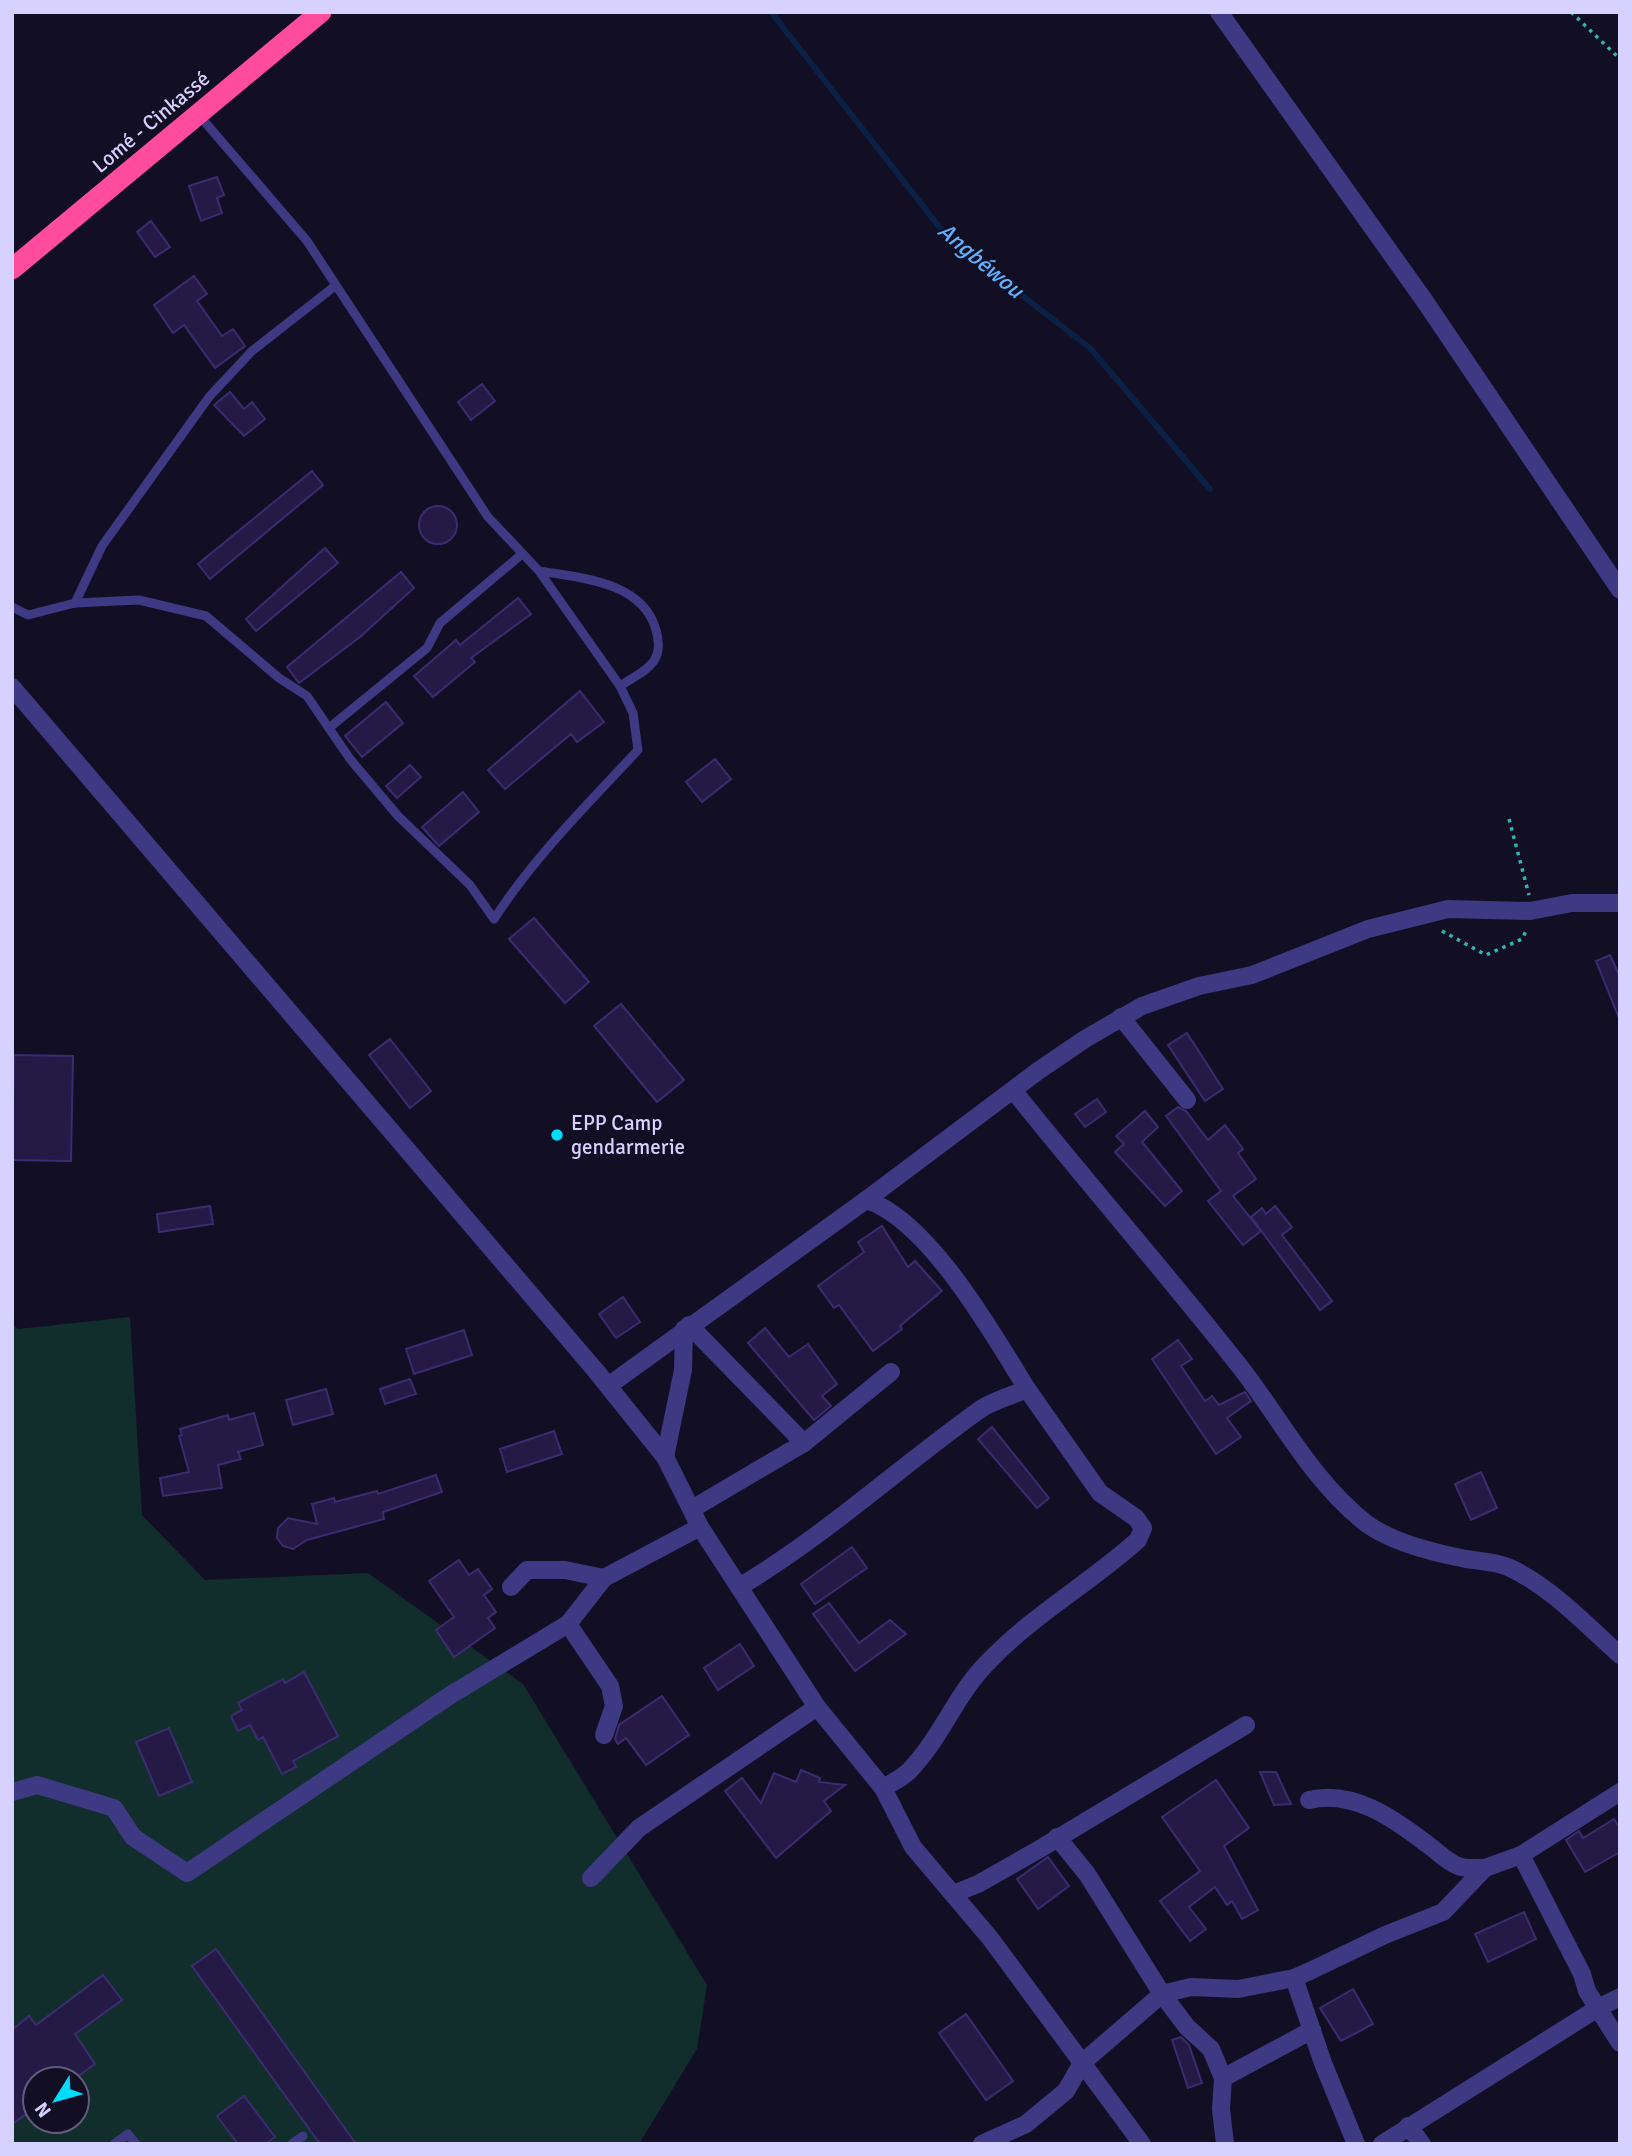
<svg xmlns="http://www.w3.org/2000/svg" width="1632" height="2156" viewBox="0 0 1632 2156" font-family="Signika,sans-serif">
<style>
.green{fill:#112e2d;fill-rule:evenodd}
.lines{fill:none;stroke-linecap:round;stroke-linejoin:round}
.stream{stroke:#0b2045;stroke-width:6}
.building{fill:#241a45;stroke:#3b2c71;stroke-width:2}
.path{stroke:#2eb6b1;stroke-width:3.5;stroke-dasharray:3.5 5;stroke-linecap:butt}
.lane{stroke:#3d3983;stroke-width:9}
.street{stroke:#3d3983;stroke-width:18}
.highway{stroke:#ff4c9e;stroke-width:21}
.poi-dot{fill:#00ddfc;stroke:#120e24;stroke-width:2.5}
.labels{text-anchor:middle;stroke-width:5;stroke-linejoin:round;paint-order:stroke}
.street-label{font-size:21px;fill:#d7d1ff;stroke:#120e24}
.poi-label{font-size:21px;fill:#d7d1ff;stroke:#120e24;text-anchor:start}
.water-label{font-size:23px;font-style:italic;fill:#5fb1ff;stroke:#120e24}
</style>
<rect width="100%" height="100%" fill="#120e24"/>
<!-- green -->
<path class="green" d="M130,1317l12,198 63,65 163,-7 155,111 184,301 -10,64 -58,95h-627v-819l6,4zM35,2079h42v42h-42z"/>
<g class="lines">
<!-- stream -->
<polyline class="stream" points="771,12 948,238 1090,348 1210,489"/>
</g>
<!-- building -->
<g class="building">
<polygon points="217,177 224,195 217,198 222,213 201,221 189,186"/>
<polygon points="151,221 170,247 155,257 137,232"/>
<polygon points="194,276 207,294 197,301 222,336 233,329 245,346 215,368 184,325 173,333 154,305"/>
<polygon points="482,384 495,401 471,420 458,402"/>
<polygon points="230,392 244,409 252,402 265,419 244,436 214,405"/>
<polygon points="312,471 323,485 210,579 198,564"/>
<circle cx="438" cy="525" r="19"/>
<polygon points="325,548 338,563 256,631 246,619"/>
<polygon points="401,572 414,588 360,637 299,683 287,667"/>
<polygon points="518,598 531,614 471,658 475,662 433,697 414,676 456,640 460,645"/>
<polygon points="580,691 604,722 577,742 571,734 505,789 488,770"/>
<polygon points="386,702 403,723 362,757 345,736"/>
<polygon points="715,759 731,779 702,802 686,782"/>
<polygon points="410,765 421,777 397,798 386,786"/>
<polygon points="463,792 479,812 439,846 422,827"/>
<polygon points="534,918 589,982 565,1003 509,939"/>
<polygon points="1610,955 1620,977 1619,1018 1596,961"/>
<polygon points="621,1004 684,1080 657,1102 594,1026"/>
<polygon points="1187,1033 1223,1089 1205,1101 1168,1045"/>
<polygon points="390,1039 431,1091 410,1108 369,1055"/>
<polygon points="14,1055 73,1056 71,1161 12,1160"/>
<polygon points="1097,1099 1106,1112 1085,1127 1075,1114"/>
<polygon points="1178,1107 1186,1111 1208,1140 1225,1125 1243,1149 1238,1153 1256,1179 1233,1196 1261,1231 1243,1245 1208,1201 1221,1191 1166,1116"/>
<polygon points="1145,1111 1158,1127 1142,1142 1182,1191 1165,1206 1115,1152 1124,1144 1116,1136"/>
<polygon points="210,1206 213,1224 159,1232 157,1214"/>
<polygon points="1275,1206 1292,1227 1282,1235 1332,1301 1320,1310 1251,1217 1262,1208 1266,1214"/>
<polygon points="882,1226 908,1267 915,1261 942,1291 900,1326 902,1329 873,1351 839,1305 834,1308 818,1286 864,1252 858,1242"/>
<polygon points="623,1297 640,1322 616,1338 599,1314"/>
<polygon points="765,1328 789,1357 808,1344 837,1384 822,1396 831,1406 814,1420 748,1343"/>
<polygon points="464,1330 472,1355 414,1374 406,1349"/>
<polygon points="1178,1340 1192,1359 1181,1366 1205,1401 1212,1396 1219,1405 1245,1392 1251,1401 1227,1418 1241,1437 1216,1454 1152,1359"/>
<polygon points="410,1379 416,1394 385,1404 380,1389"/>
<polygon points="326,1389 333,1414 293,1425 286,1400"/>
<polygon points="254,1413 263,1445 238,1452 241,1459 218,1465 222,1488 163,1496 160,1478 189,1472 179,1436 182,1435 180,1429 228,1415 229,1420"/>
<polygon points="992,1427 1049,1498 1037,1508 978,1439"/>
<polygon points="554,1431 562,1454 507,1472 500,1449"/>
<polygon points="1481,1472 1497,1508 1471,1520 1455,1484"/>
<polygon points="436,1475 442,1492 383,1512 384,1519 307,1540 293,1549 283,1546 277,1538 278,1528 288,1518 317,1524 312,1504 334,1498 335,1502 377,1491 378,1494"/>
<polygon points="852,1547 867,1568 815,1604 801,1584"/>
<polygon points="459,1560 469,1575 478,1569 492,1589 484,1595 496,1612 488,1618 495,1628 454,1657 436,1630 454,1617 429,1581"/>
<polygon points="829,1603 859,1643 890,1620 906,1634 855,1671 813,1614"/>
<polygon points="740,1644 754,1666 718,1690 704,1668"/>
<polygon points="304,1672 338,1736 293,1761 296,1767 282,1774 263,1737 258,1740 250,1725 238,1731 231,1716 242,1710 238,1703 283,1679 285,1683"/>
<polygon points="662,1696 689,1735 646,1765 626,1738 618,1744 615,1739 619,1725"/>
<polygon points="169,1728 192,1782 159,1796 136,1742"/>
<polygon points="801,1770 820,1778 819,1782 845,1785 824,1801 831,1811 776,1858 725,1791 742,1778 761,1803 774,1773 796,1782"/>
<polygon points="1260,1772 1276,1772 1291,1804 1274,1805"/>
<polygon points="1216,1780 1249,1828 1224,1846 1258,1910 1242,1919 1232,1901 1227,1905 1215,1887 1189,1907 1206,1929 1190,1941 1160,1901 1200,1871 1162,1817"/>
<polygon points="1614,1819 1620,1828 1620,1852 1585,1872 1566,1840 1579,1831 1583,1838"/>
<polygon points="1048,1857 1069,1886 1038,1909 1017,1879"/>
<polygon points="1524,1912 1536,1939 1488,1962 1475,1934"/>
<polygon points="216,1949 293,2056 356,2144 320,2144 192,1966"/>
<polygon points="103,1975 122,2000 75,2034 95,2064 74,2079 35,2079 35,2108 12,2124 12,2030 29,2016 36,2025"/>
<polygon points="1353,1989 1373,2024 1341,2041 1320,2008"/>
<polygon points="966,2014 1013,2081 986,2100 939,2033"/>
<polygon points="1181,2037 1189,2045 1202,2083 1188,2088 1172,2040"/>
<polygon points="244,2096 275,2137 265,2144 238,2144 217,2116"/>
</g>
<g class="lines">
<!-- path -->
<g class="path">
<polyline points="1571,12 1620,59"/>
<polyline points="1509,819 1529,895"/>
<polyline points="1442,931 1486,955 1522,939 1527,929"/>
</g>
<!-- lane -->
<g class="lane">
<path d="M198,114l109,127 181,276 51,54 81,115c24,-16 46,-22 36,-56 -13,-48 -74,-52 -117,-59"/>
<path d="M75,603l64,-3 67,16 73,62 28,18 43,63 48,57 72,69 24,34c41,-63 93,-114 144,-169l-5,-37 -13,-27"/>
<polyline points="12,607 28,615 75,603 102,546 209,397 252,351 335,286"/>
<polyline points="329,728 427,648 440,623 522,554"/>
<polyline points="114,2144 128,2134 136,2144"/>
<polyline points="292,2144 303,2136"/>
</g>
<!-- street -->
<g class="street">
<polyline points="1219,12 1424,300 1620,590"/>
<polyline points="12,687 596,1371 665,1457 700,1527 817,1707 883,1788 913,1847 990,1938 1142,2144"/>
<polyline points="1121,1017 1187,1100"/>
<path d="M1013,1090c75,94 154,184 228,278 41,53 72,114 126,156 26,19 68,29 99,35 13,2 30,3 42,8 42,19 77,57 112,88"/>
<path d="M866,1200c62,19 127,134 161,189"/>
<polyline points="689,1325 804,1443"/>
<polyline points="608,1386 866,1200 1038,1071 1085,1039 1142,1006 1199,986 1252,975 1368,929 1448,909 1530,911 1572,903 1620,903"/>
<polyline points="665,1457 683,1370 684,1329"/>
<polyline points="692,1509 804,1443 891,1372"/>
<polyline points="511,1587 527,1570 565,1570 604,1578"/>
<path d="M739,1587c86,-51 158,-118 239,-176 13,-10 33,-15 49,-22l73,104 36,25 7,10 -5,12c-48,43 -105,75 -150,122 -32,32 -47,76 -78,108 -7,8 -19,13 -27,18"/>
<polyline points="568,1624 610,1686 614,1706 604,1735"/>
<polyline points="12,1792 37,1785 114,1808 133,1837 187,1873 449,1696 568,1624 604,1578 700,1527"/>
<path d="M1309,1800c43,-11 84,18 118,44 10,7 19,17 31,22 8,3 18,2 27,2"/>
<polyline points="1057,1837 1087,1874 1162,1994 1187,2027 1211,2049 1223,2078 1221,2109 1225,2144"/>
<polyline points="1521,1855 1582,1974 1587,1991 1620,2043"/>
<polyline points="591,1878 639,1828 817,1707"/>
<polyline points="953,1894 978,1884 1038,1850 1246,1725"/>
<polyline points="1294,1978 1323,2063 1356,2144"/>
<polyline points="1223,2078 1312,2030"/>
<polyline points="1408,2126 1422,2144"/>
<polyline points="982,2144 1026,2124 1066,2091 1082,2063 1162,1994 1191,1987 1238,1989 1294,1978 1310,1971 1385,1935 1443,1912 1485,1868 1521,1855 1620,1792"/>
<polyline points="1382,2144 1598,2008 1620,1997"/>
</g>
<!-- highway -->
<polyline class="highway" points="12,269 321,12"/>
</g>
<!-- markers -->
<circle class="poi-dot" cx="557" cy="1135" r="7"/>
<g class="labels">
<!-- street labels -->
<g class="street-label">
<text transform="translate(151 122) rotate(-40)" y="7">Lomé - Cinkassé</text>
</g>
<!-- poi labels -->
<g class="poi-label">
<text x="571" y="1130">EPP Camp<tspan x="571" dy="24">gendarmerie</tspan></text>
</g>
<!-- water labels -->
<g class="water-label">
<text transform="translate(981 260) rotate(40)" y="8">Angbéwou</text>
</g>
</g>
<!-- border -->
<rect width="1632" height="2156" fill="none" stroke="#d7d1ff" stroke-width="28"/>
<!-- north arrow -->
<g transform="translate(56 2100) rotate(233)"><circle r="33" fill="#120e24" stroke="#615c7c" stroke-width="2"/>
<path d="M0-5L12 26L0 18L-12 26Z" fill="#00ddfc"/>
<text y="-10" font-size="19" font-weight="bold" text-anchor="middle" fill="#d7d1ff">N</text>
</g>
</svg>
